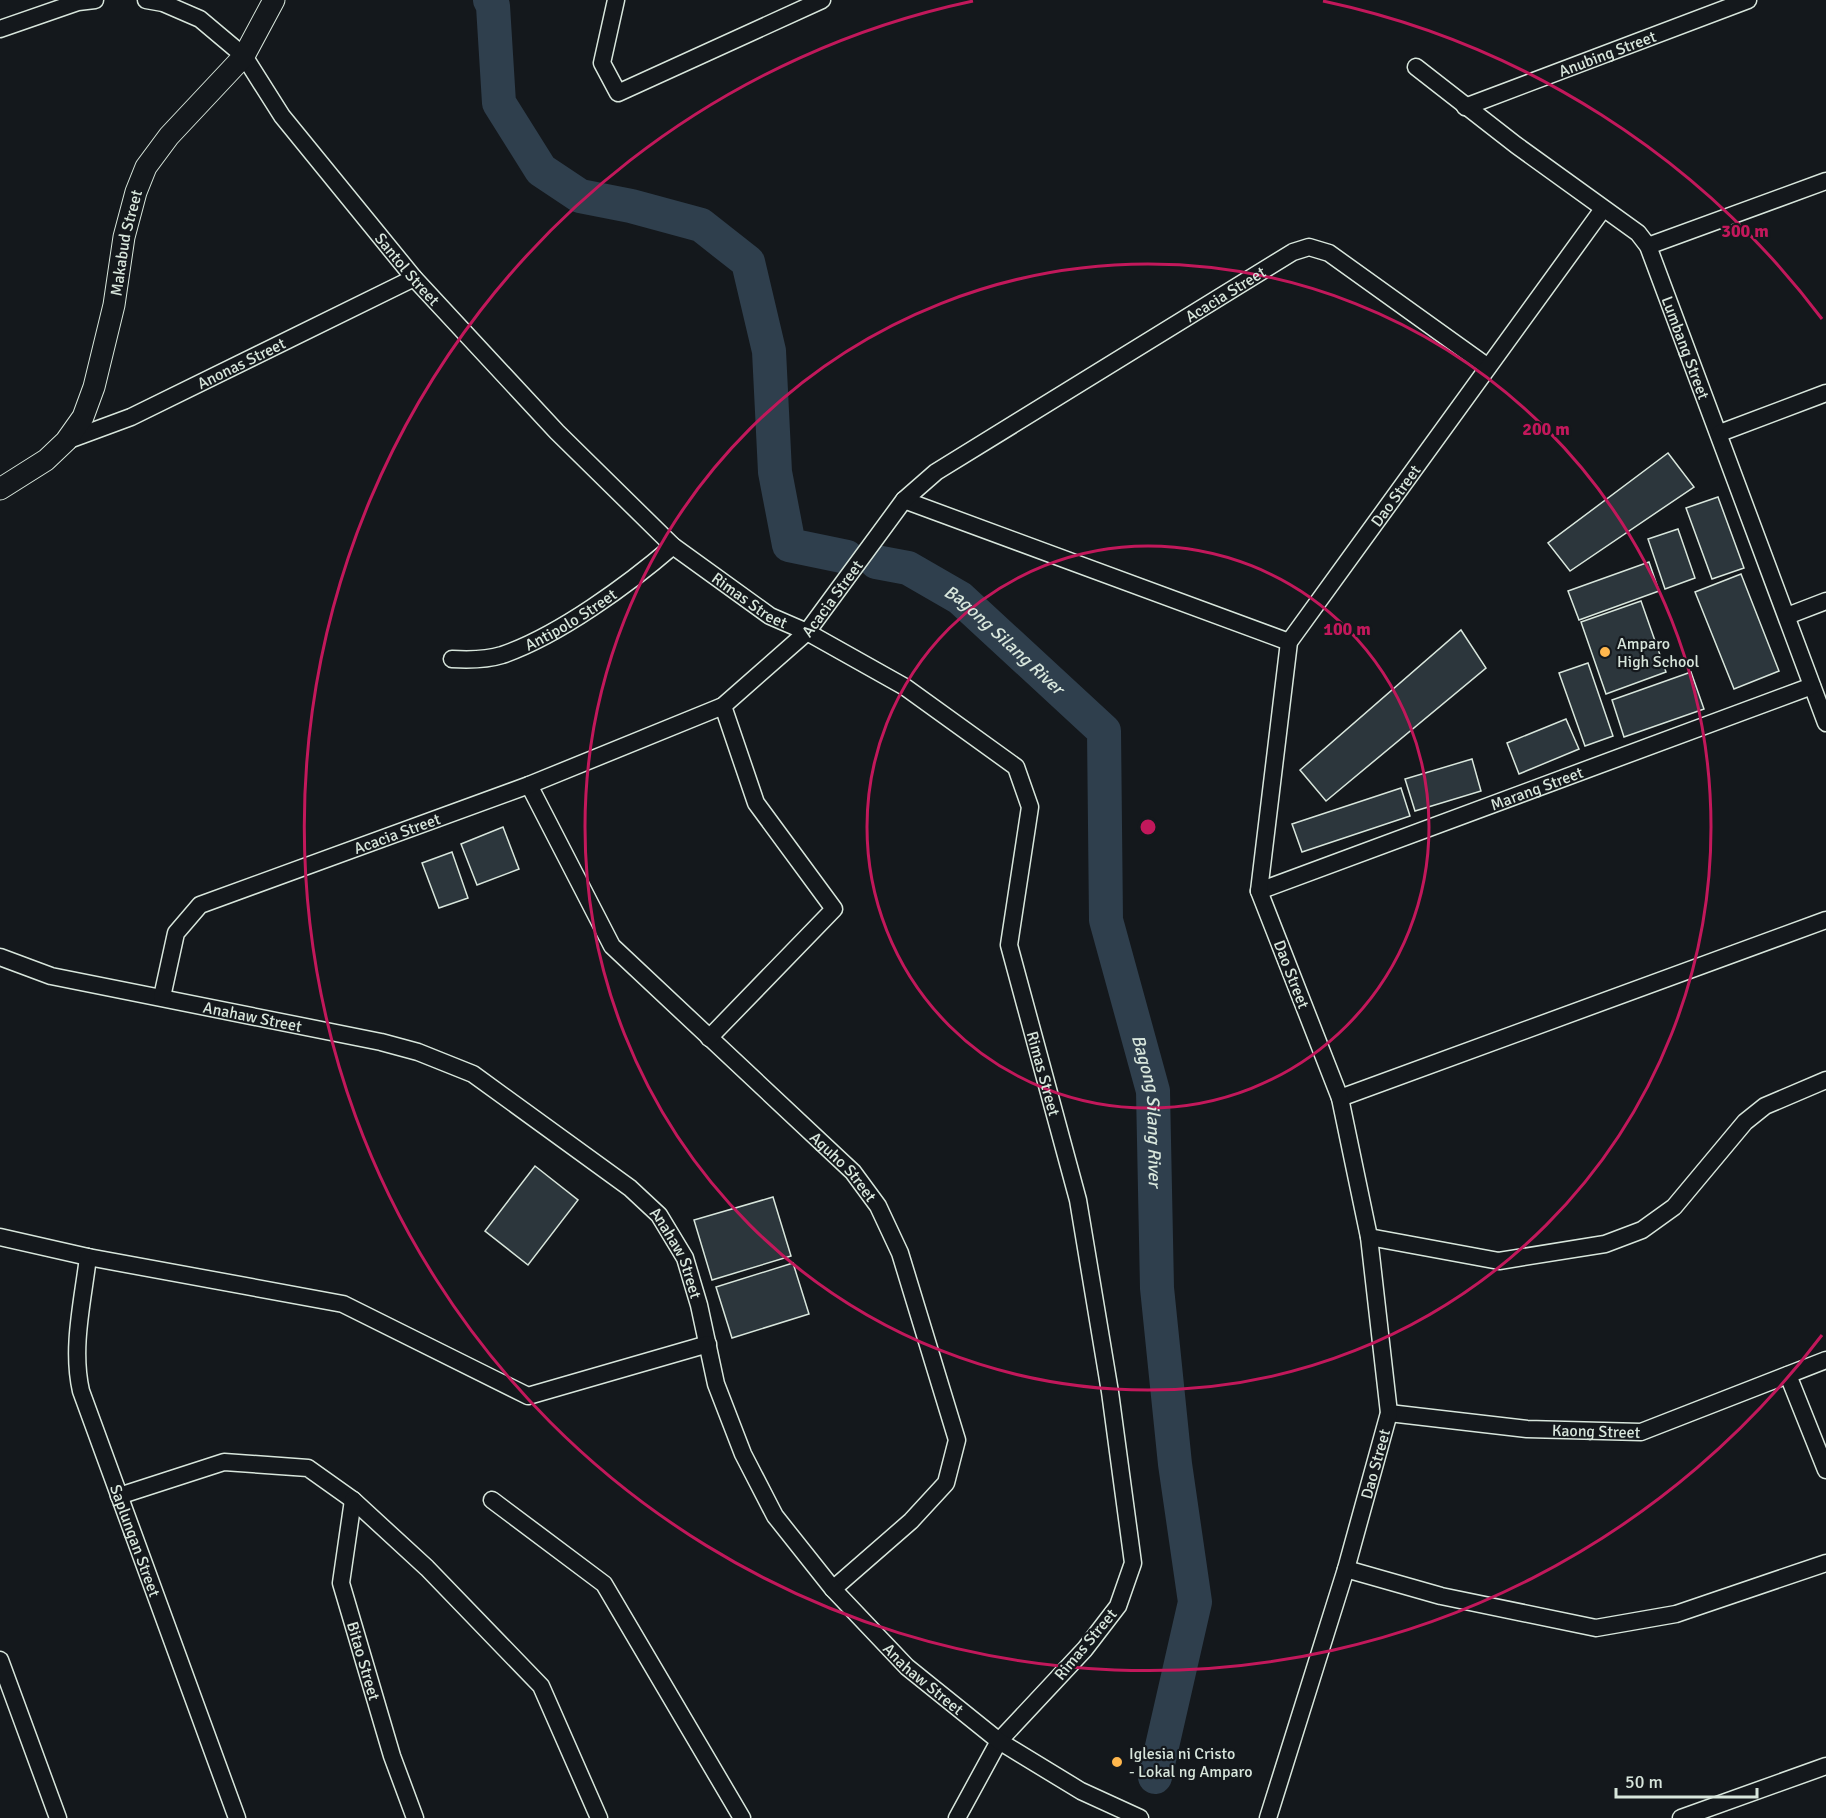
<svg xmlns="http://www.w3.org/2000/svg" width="1826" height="1818" viewBox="0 0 1826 1818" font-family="Signika,sans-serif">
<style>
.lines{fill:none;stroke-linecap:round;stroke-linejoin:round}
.river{stroke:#2f3f4d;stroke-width:34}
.building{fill:#2c363c;stroke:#d8e6dc;stroke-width:1.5}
.minor-casing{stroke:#d8e6dc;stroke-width:19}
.tertiary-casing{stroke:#d8e6dc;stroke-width:23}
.minor{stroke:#14181c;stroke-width:16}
.tertiary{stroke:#14181c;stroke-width:21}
.ring{fill:none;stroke:#c2185b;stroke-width:3}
.poi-dot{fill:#ffb74d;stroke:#14181c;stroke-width:2}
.labels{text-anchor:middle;stroke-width:4.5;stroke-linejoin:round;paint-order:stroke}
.street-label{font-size:16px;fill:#d8e6dc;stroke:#14181c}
.poi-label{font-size:16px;fill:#d8e6dc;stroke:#14181c;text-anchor:start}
.water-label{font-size:18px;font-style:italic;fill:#d8e6dc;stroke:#14181c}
.centre{fill:#c2185b;stroke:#14181c;stroke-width:3}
.ring-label{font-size:18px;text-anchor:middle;font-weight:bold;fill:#c2185b;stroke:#14181c;stroke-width:4.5;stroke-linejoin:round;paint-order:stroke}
</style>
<rect width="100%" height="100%" fill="#14181c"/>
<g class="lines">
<!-- river -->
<g class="river">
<polyline points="490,0 493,6 499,103 541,170 580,196 631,206 701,225 748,262 769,351 775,472 789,545 847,557"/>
<path id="s1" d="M876,562l32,6 52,30 144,133 2,189 47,171 4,197 18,176 20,138 -40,175"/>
</g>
</g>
<!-- building -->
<g class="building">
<polygon points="1668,453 1694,487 1570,571 1548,543"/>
<polygon points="1718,497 1744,568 1712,579 1686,508"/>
<polygon points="1678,529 1695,578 1665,589 1648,539"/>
<polygon points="1649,562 1659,591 1579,620 1568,591"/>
<polygon points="1741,574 1779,671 1734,689 1695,592"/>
<polygon points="1641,601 1666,672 1606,694 1581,622"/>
<polygon points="1461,630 1486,668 1326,801 1300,770"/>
<polygon points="1588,663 1613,736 1585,746 1559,673"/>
<polygon points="1691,672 1704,709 1624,737 1612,700"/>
<polygon points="1566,719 1579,749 1519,774 1507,743"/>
<polygon points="1472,759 1481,791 1415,811 1405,779"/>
<polygon points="1401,788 1410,816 1302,852 1292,824"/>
<polygon points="503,827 519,869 477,885 461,844"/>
<polygon points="452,852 468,898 439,908 422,863"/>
<polygon points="535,1166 578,1200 528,1265 485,1231"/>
<polygon points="773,1197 791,1256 712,1280 694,1220"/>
<polygon points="793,1263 809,1314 732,1338 716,1287"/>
</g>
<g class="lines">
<!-- minor casing -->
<g class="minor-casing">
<g id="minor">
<path id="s2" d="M146,0l17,3 37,16 44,37 38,60 132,162 143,154 116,114 97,70 37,16 98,55 111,80 14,40 -21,138 69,255 32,192 23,171 -15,43 -33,43 -86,92 -42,77"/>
<polyline points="616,0 602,63 618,93 822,0"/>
<polyline points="0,29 78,2 95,0"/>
<path id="s3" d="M1416,67l100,78 122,88 10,13 178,477"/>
<path id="s4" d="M1465,107l283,-107"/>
<polyline points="1648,246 1826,181"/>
<polyline points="1720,433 1826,393"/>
<path id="s5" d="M66,441l65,-24 283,-139"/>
<polyline points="904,500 1289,642"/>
<polyline points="1787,616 1826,601"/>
<path id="s6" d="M452,659c17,1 34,1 50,-4 56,-19 127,-71 171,-109"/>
<path id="s7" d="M529,785l83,161 241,226 25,34 22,47 57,187 -11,43 -35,38 -78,68"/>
<path id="s8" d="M1259,891l553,-205"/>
<path id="s9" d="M0,957l51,19 330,66 37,10 55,22 157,114 29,27 26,43 14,47 17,79 27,70 32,62 58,73 74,78 92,74 82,50 59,27"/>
<path id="s10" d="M162,997l14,-64 24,-28 329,-120 194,-79 84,-74 97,-132 32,-28 357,-220 16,-5 20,6 159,114"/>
<polyline points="709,1038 834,909 756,803 723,706"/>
<polyline points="1340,1098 1826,920"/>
<polyline points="0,1237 88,1257 343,1304 528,1396 708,1344"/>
<polyline points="1369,1237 1499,1261 1605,1244 1642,1230 1674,1207 1745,1122 1765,1106 1826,1080"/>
<path id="s11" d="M88,1257c-5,43 -17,91 -7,134l156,427"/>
<polyline points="1788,1375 1826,1470"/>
<path id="s12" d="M1389,1413l138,16 114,3 185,-72"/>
<polyline points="119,1496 224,1462 308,1468 353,1500 427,1568 541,1686 599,1818"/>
<path id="s13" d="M353,1500l-12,83 51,173 23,62"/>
<polyline points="492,1500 604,1584 742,1818"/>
<polyline points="1346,1569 1441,1596 1596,1628 1676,1614 1826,1563"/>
<polyline points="0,1660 58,1818"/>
<path id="s14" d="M1268,1818l78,-249 43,-156 -20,-176 -29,-139 -81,-207 30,-249 314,-433"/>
<polyline points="1681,1818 1826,1766"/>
</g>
</g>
<!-- tertiary casing -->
<g class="tertiary-casing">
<g id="tertiary">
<path id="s15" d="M0,489l46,-29 20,-19 17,-24 11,-30 20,-82 10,-68 12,-45 10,-25 23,-31 75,-80 30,-56"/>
</g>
</g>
<!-- minor -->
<use href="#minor" class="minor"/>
<!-- tertiary -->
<use href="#tertiary" class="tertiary"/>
</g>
<!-- distance rings -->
<g class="ring">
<circle cx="1148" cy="827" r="281"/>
<circle cx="1148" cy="827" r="563"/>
<path d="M1822 1335A844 844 0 1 1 973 1M1323 1A844 844 0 0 1 1822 319"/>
</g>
<!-- markers -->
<g class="poi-dot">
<circle cx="1605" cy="652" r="6"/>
<circle cx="1117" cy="1762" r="6"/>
</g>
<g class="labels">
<!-- street labels -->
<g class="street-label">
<text dy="6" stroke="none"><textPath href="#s4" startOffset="152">Anubing Street</textPath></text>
<text dy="6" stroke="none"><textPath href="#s15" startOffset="291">Makabud Street</textPath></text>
<text dy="6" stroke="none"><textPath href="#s2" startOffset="384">Santol Street</textPath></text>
<text dy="6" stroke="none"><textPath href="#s10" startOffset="1320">Acacia Street</textPath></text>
<text dy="6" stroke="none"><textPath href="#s3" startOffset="402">Lumbang Street</textPath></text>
<text dy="6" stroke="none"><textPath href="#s5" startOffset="192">Anonas Street</textPath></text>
<text dy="6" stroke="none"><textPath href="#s14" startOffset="1396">Dao Street</textPath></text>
<text dy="6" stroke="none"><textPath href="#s10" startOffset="816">Acacia Street</textPath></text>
<text dy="6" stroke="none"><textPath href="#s2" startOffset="862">Rimas Street</textPath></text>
<text dy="6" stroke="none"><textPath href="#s6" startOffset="128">Antipolo Street</textPath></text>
<text dy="6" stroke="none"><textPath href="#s8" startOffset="296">Marang Street</textPath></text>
<text dy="6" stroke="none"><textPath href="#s10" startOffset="312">Acacia Street</textPath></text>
<text transform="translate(1292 974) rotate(69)" y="6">Dao Street</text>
<text dy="6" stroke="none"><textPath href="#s9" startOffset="260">Anahaw Street</textPath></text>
<text dy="6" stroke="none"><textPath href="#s2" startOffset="1492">Rimas Street</textPath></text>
<text dy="6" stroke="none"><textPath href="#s7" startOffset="501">Aguho Street</textPath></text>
<text dy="6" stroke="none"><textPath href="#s9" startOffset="764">Anahaw Street</textPath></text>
<text dy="6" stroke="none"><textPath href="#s12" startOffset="208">Kaong Street</textPath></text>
<text dy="6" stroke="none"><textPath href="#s14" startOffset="370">Dao Street</textPath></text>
<text dy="6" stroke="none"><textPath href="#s11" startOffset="294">Saplungan Street</textPath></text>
<text transform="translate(1085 1644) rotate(-50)" y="6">Rimas Street</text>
<text dy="6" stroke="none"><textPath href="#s13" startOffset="165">Bitao Street</textPath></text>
<text dy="6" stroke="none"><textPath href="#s9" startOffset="1268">Anahaw Street</textPath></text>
</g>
<!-- poi labels -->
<g class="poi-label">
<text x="1617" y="649">Amparo<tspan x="1617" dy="18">High School</tspan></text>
<text x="1129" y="1759">Iglesia ni Cristo<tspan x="1129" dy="18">- Lokal ng Amparo</tspan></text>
</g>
<!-- water labels -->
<g class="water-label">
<text dy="6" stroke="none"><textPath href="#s1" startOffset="153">Bagong Silang River</textPath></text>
<text dy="6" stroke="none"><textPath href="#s1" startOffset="674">Bagong Silang River</textPath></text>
</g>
</g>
<circle cx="1148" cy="827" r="9" class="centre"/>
<g class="ring-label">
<text x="1745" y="237">300 m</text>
<text x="1546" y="435">200 m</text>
<text x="1347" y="635">100 m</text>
</g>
<!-- scale -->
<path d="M1616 1788v9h141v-9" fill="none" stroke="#d8e6dc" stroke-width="3"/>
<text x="1625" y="1788" font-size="18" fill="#d8e6dc" stroke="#14181c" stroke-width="4.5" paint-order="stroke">50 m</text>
</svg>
